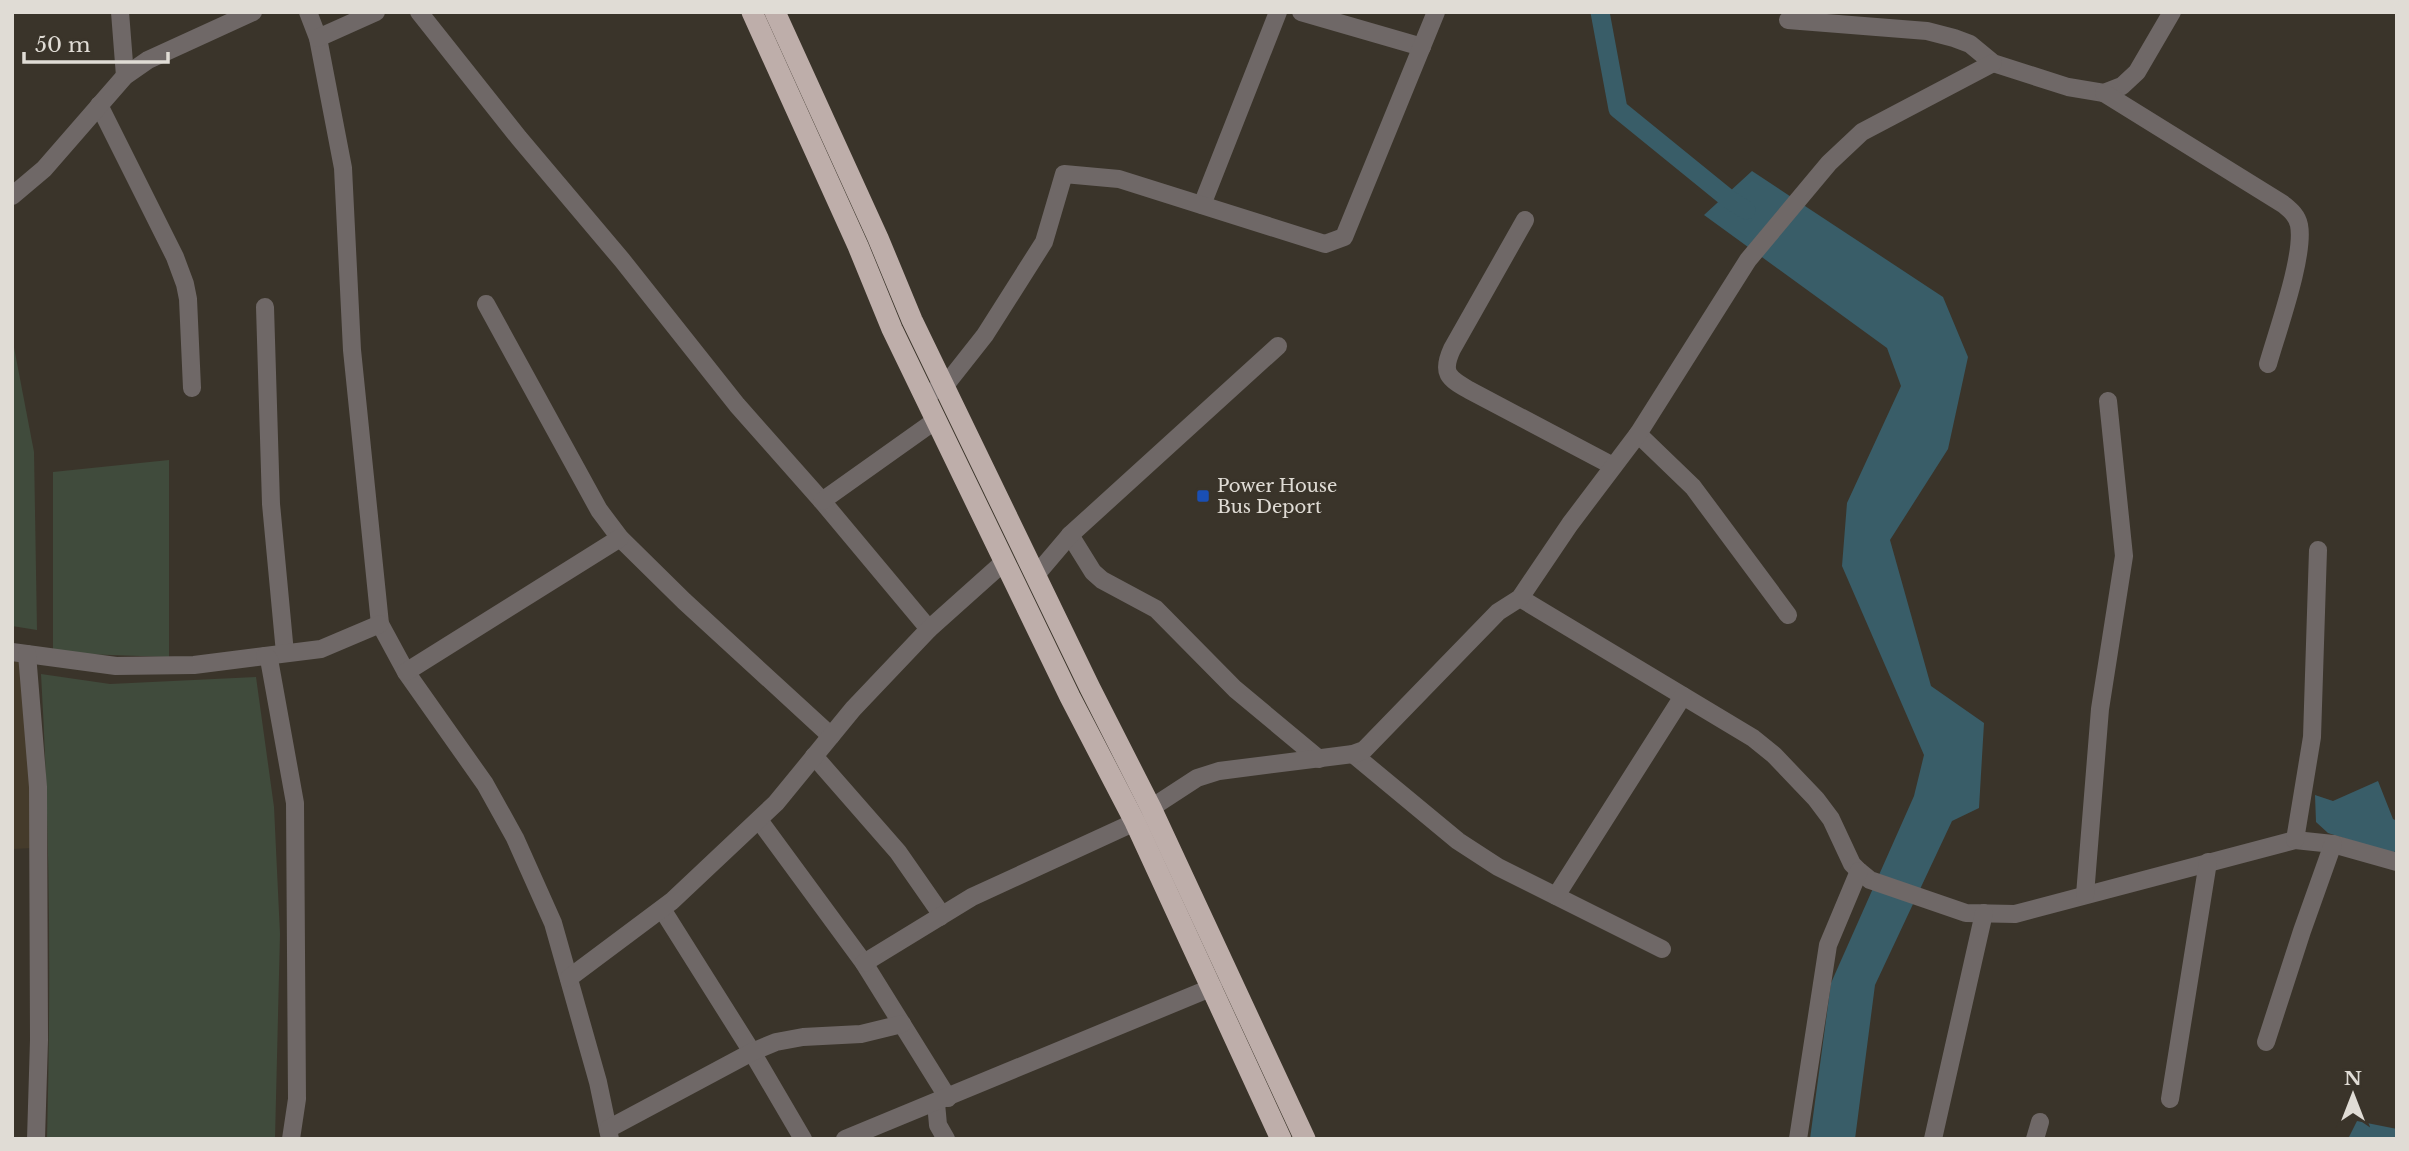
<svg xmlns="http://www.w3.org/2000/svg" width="2409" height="1151" viewBox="0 0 2409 1151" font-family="'Libre Baskerville',serif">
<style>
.built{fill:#453b2b}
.green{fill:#404b3c}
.water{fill:#395d68}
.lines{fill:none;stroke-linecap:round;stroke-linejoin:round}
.canal{stroke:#395d68;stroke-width:19}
.minor{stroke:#6f6867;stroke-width:18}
.highway{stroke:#beaeaa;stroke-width:21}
.transit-dot{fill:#1a4fb4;stroke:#3a342a;stroke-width:2.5}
.labels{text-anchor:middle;stroke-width:5;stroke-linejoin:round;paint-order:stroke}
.poi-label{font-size:18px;fill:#e0dcd5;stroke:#3a342a;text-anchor:start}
</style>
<rect width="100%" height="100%" fill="#3a342a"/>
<!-- built -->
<polygon class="built" points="12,656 22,657 33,848 12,849"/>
<!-- green -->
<g class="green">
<polygon points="12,337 34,452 37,630 12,626"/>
<polygon points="169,460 169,657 53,653 53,472"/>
<path d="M41,674l69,10 146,-7 18,130 6,127 -5,205h-228c4,-155 3,-310 -6,-465z"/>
</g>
<!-- water -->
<g class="water">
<polygon points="1752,171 1943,297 1968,357 1948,449 1890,540 1931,686 1984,723 1979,808 1952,821 1875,985 1855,1139 1810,1139 1831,983 1914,796 1924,755 1842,566 1847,503 1901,386 1887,348 1704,215"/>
<polygon points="2378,781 2393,819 2397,821 2397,848 2393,854 2328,833 2316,822 2315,795 2333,801"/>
<polygon points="2357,1121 2397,1129 2397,1139 2348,1139"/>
</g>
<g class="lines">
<!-- canal -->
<polyline class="canal" points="1600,12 1618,109 1730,200 1746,210"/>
<!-- minor -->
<g class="minor">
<polyline points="120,12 125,76"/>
<polyline points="308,12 318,38 343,168 352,350 380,624 406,672 485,784 515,838 553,923 598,1082 610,1139"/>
<polyline points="419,12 519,138 622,260 737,405 822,501 929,629"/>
<polyline points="1301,12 1422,47"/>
<polyline points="1788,20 1927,31 1954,38 1970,44 1993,63 2068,87 2104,93 2122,86 2137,72 2172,12"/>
<polyline points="318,38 376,12"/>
<path d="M2104,93l179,111c7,6 14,11 16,21 6,30 -22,107 -31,139"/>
<polyline points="99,105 175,257 185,284 188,299 192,388"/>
<polyline points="12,196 44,169 125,76 148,60 253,12"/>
<polyline points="1202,205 1278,12"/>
<path d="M1525,220l-73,129c-11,24 -4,29 17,41l144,76"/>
<polyline points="486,304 599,510 620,538 684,601 831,736"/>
<polyline points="265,307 271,504 285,653"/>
<polyline points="933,391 944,387 985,335 1044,242 1064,174 1119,179 1325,244 1344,237 1436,12"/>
<polyline points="1638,434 1693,487 1788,615"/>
<polyline points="822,501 936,420"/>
<polyline points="1070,535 1093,572 1102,580 1156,609 1235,689 1319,759"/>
<polyline points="1036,575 1070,535 1278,346"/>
<polyline points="1520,598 1753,738 1774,755 1816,799 1831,819 1852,864 1859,871 1870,880 1966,913 2015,914 2295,840 2333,844 2397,862"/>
<polyline points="12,652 116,666 194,665 321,649 380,624"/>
<polyline points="27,654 38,787 39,1040 36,1139"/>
<polyline points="265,656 269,659 295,803 297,1099 291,1139"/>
<polyline points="406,672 620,538"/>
<polyline points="1353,754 1458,841 1498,867 1662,949"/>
<polyline points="814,756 898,852 937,908 940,917"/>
<polyline points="1151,808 1197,778 1219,771 1353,754 1364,750 1498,612 1520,598 1570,524 1638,434 1748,260 1829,163 1862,132 1993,63"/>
<polyline points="759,820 864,963 948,1098"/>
<polyline points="2295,840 2312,737 2318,550"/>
<polyline points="2085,895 2100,709 2124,556 2108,401"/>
<polyline points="1556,896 1683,696"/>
<polyline points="662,909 752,1052 803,1139"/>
<polyline points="864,963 972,897 1135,822"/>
<polyline points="569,978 672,901 776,803 853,709 929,629 1005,561"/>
<polyline points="2266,1042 2302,931 2333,844"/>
<polyline points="2170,1099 2208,862"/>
<polyline points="936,1103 938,1125 946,1139"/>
<polyline points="608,1129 752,1052 776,1042 803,1037 861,1034 902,1024"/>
<polyline points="845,1139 1213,987"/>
<polyline points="1798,1139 1828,945 1859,871"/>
<polyline points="1933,1139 1984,913"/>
<polyline points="2035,1139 2040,1122"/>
</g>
<!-- highway -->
<g class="highway">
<polyline points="752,12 858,246 892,329 1070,697 1135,822 1281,1139"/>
<polyline points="775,12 878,238 912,320 1090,688 1151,808 1305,1139"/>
</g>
</g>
<!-- markers -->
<rect class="transit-dot" x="1196" y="489" width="14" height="14" rx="3.5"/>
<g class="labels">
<!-- poi labels -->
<g class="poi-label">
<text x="1217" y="492">Power House<tspan x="1217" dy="21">Bus Deport</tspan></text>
</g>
</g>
<!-- border -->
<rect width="2409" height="1151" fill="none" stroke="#e0dcd5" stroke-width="28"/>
<!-- north arrow -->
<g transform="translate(2353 1095)" stroke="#3a342a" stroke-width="5" paint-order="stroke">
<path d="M0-5L12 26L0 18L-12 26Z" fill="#e0dcd5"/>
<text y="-10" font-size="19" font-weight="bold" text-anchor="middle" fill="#e0dcd5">N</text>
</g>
<!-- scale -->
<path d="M24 52v10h144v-10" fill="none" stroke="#e0dcd5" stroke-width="3.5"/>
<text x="35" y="52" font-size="21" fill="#e0dcd5" stroke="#3a342a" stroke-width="5" paint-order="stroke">50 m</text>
</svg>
